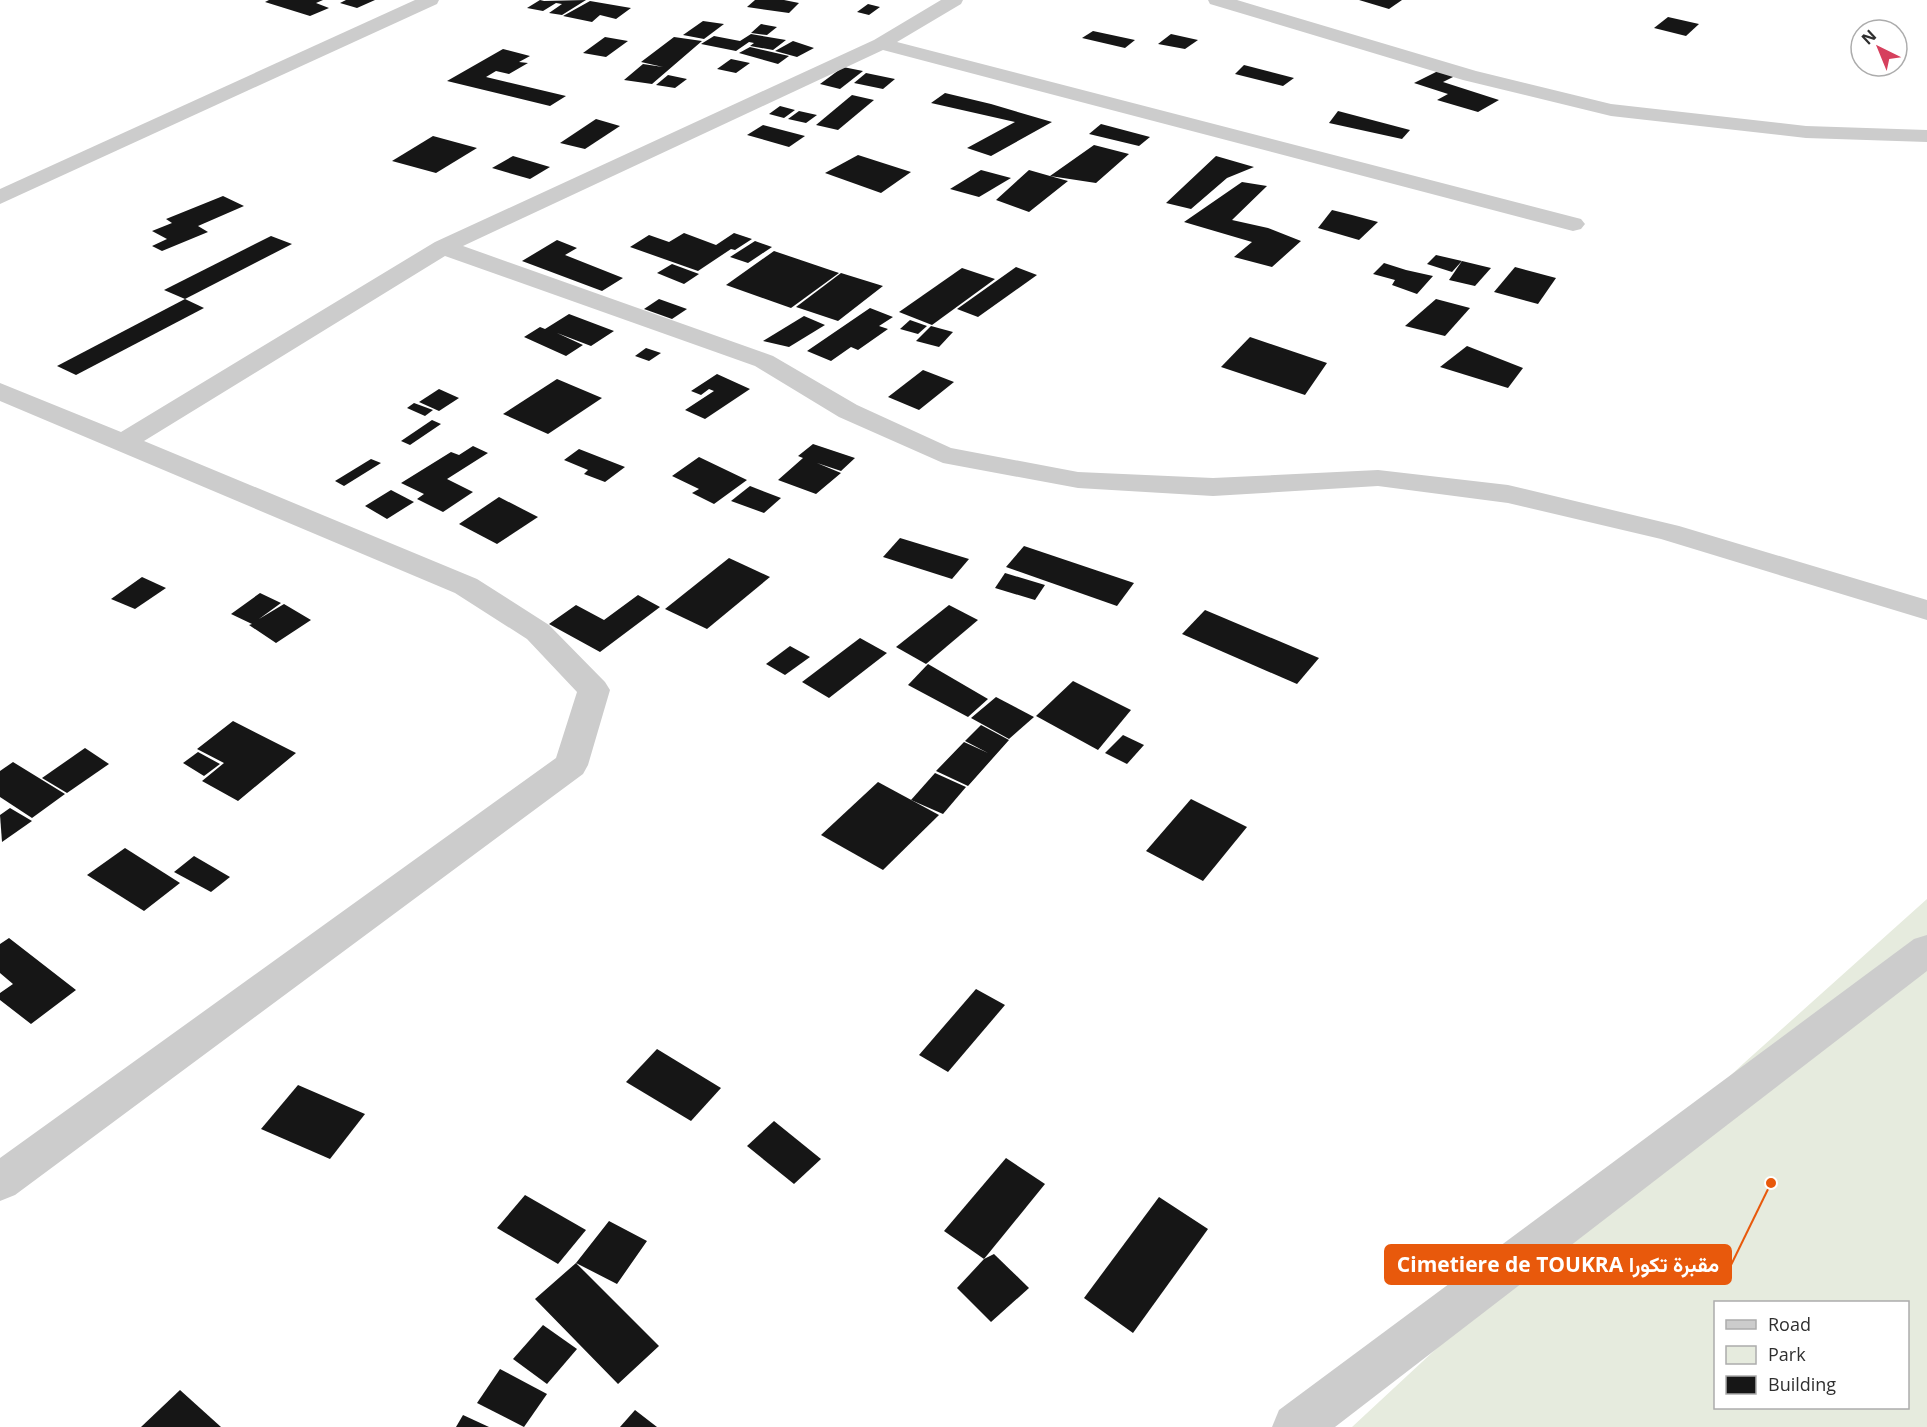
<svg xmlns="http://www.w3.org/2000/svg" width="1927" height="1427" viewBox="0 0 1927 1427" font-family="'Open Sans',Vazirmatn,sans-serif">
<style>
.green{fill:#e6ebde;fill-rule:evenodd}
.building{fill:#161616}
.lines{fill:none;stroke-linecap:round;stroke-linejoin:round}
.street{fill:#ccc;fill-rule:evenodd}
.leader{fill:none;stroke:#e8590c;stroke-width:2}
.callout-dot{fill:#e8590c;stroke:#fff;stroke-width:2}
.callout{fill:#e8590c;stroke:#e8590c;stroke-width:2}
.callout-label{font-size:21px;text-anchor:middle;font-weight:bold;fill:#fff}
</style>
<rect width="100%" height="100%" fill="#fff"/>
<!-- green -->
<path class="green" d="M1927,899v528h-575l392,-364zM1716,1302h192v106h-192z"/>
<!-- building -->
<g class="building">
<polygon points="269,0 323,0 316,3 329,8 310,16 265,2"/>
<polygon points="346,0 375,0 357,8 340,3"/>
<polygon points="540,0 544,1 586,0 562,15 549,13 562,4 556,3 543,11 527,8"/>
<polygon points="755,0 784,0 799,3 789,13 747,7"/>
<polygon points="1359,0 1402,0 1389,9"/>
<polygon points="590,1 631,8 616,19 600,15 592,22 563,16"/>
<polygon points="868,4 880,7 869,15 857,12"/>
<polygon points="1668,17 1699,24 1686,36 1654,28"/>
<polygon points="703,21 724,24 704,39 683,35"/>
<polygon points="761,24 777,27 767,35 751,33"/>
<polygon points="1093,31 1135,40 1125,48 1082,38"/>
<polygon points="751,34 786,40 773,50 750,46 754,43 749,42 736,51 701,44 714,36 740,41"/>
<polygon points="1171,34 1198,40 1185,49 1158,44"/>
<polygon points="605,37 628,41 606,57 583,53"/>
<polygon points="674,37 702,41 652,84 624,80 643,64 663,67 641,62"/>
<polygon points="793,41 814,48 797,57 775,51"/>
<polygon points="750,47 789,56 778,64 739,53"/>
<polygon points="503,49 530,56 519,62 528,63 509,74 496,71 486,77 566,96 550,106 447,81"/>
<polygon points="731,59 750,63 736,73 717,69"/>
<polygon points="1244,65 1294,78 1283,86 1235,74"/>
<polygon points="843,67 863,71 840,89 820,84"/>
<polygon points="1440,70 1457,75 1443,82 1499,100 1478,112 1437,100 1448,94 1414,83"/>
<polygon points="866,73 895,79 883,89 854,83"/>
<polygon points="668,75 687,79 675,88 656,85"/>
<polygon points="945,93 991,104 1052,122 991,156 967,148 1015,122 931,103"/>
<polygon points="852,95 874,100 838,130 816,125"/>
<polygon points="780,106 795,110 784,118 769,114"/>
<polygon points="799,111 817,115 806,123 788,119"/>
<polygon points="1338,111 1410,130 1402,139 1329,123"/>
<polygon points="596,119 620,126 585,149 560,143"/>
<polygon points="1101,124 1150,137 1139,146 1089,134"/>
<polygon points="763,125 805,136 789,147 747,135"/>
<polygon points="433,136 477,148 436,173 392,161"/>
<polygon points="1094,145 1129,154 1096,183 1050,176 1068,181 1029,212 996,200 1029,170 1050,176"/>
<polygon points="858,155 911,172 881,193 825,173"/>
<polygon points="513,156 550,167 530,179 492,168"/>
<polygon points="1216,156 1254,167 1227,178 1191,209 1166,203"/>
<polygon points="981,170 1011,178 979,197 950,189"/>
<polygon points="1242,182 1267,186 1232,220 1268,228 1301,241 1272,267 1234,257 1252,242 1184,222"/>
<polygon points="223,196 244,206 198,226 208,232 162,251 152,246 167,239 152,231 172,223 166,219"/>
<polygon points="1332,210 1352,215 1378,222 1359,240 1318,228"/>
<polygon points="684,233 716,245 734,233 752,239 735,250 731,249 698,271 630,247 649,235 669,242"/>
<polygon points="271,236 292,244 185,299 164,290"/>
<polygon points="557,240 577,248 565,255 623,278 602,291 522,261"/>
<polygon points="755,241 772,247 748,263 730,257"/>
<polygon points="774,251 839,273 791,308 726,285"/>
<polygon points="1436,255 1462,261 1452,272 1427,264"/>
<polygon points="1462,261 1491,268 1475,286 1449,280"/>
<polygon points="1384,263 1406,270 1433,276 1417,294 1392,285 1395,280 1373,274"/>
<polygon points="672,264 699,274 684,284 657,273"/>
<polygon points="1016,267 1037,275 978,317 957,309"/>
<polygon points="1515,267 1556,278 1538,304 1494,292"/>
<polygon points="962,268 995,279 932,325 899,312"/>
<polygon points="841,273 883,286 838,321 796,307"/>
<polygon points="185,299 204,308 76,375 57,366"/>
<polygon points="659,299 687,309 672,319 644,309"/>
<polygon points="1436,299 1470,308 1445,336 1405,326"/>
<polygon points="870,308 893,317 879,326 888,329 858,350 851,347 831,361 807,351"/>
<polygon points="569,314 614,331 591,346 557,333 583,345 566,356 524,337 540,327 545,329"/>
<polygon points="804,316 825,325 789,347 763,341"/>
<polygon points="910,320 927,326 918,334 900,329"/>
<polygon points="931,326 953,332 939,347 916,341"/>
<polygon points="1250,337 1327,363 1305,395 1221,367"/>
<polygon points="1467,346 1523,368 1508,388 1440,367"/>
<polygon points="646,348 661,353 649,361 635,356"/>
<polygon points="923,370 954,382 919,410 888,397"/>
<polygon points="717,374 750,389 705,419 685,410 714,391 709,389 701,395 691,391"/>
<polygon points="557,379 602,398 548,434 503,414"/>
<polygon points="439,389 459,398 439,411 419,402"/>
<polygon points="414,403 433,410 425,416 407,408"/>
<polygon points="432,420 441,424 410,445 401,441"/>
<polygon points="813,444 855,458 841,471 817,463 841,473 816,494 778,480 803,458 798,456"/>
<polygon points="473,446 488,453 447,479 473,492 443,512 417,499 424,494 401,483 451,452 459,455"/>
<polygon points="579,449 625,467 605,482 584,474 588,470 564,460"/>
<polygon points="699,457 747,480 714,504 692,493 699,489 672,476"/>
<polygon points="371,459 381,463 344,486 335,481"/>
<polygon points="750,486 781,498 764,513 731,501"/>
<polygon points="391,490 414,502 387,519 365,506"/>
<polygon points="499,497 538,517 497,544 459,524"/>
<polygon points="900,538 969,559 952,579 883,557"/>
<polygon points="1024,546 1134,583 1117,606 1006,567"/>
<polygon points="729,558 770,577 707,629 665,609"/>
<polygon points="1005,573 1045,585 1035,600 995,588"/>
<polygon points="142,577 166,588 135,609 111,599"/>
<polygon points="260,593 281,603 259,619 284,604 311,620 276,643 249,625 252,624 231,614"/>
<polygon points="638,595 660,607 600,652 549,624 576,605 604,620"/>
<polygon points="949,605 978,620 926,664 896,647"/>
<polygon points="1205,610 1319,658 1297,684 1182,634"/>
<polygon points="860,638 887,653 829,698 802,682"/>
<polygon points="790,646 810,657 785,675 766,664"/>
<polygon points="928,664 988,699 968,717 908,685"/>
<polygon points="1073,681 1131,710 1098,750 1036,716"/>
<polygon points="996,697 1034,717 1009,739 971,718"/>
<polygon points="233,721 296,753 238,801 202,781 224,763 197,749"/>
<polygon points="981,725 1009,740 968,786 936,771 964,742 988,753 965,741"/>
<polygon points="1123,735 1144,745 1127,764 1105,753"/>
<polygon points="85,748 109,764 67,793 42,778"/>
<polygon points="198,752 220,764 204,776 183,763"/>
<polygon points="13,762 65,794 32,818 0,797 0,771"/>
<polygon points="935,773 966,787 943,814 911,800"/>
<polygon points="878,782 939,815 883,870 821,835"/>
<polygon points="1191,799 1247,827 1203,881 1146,851"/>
<polygon points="10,808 32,821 2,842 0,815"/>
<polygon points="125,848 180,883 144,911 87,875"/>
<polygon points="194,856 230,877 211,892 174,872"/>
<polygon points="9,938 76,990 31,1024 0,1000 0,993 13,984 0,973 0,944"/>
<polygon points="976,989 1005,1005 948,1072 919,1055"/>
<polygon points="657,1049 721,1088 691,1121 626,1082"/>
<polygon points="298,1085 365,1114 330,1159 261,1129"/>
<polygon points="774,1121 821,1159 794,1184 747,1146"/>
<polygon points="1006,1158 1045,1184 984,1259 944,1231"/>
<polygon points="525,1195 586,1230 558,1264 497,1228"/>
<polygon points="1159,1197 1208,1229 1133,1333 1084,1298"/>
<polygon points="609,1221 647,1241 617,1284 576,1263 659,1346 618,1384 535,1299 576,1263"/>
<polygon points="994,1254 1029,1288 991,1322 957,1288 984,1259"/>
<polygon points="543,1325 577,1349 547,1384 513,1359"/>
<polygon points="500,1369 547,1394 524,1427 477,1403"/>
<polygon points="180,1390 221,1427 141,1427"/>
<polygon points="635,1410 657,1427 620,1427"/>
<polygon points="463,1415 489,1427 456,1427"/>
</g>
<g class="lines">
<!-- street -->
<g class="street">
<polygon points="415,0 439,0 437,4 0,204 0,189"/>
<polygon points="941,0 963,0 961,4 897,42 1581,219 1585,224 1581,229 1573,231 883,50 463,246 773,356 857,405 951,448 1078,472 1213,478 1378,470 1508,485 1679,526 1927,600 1927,620 1661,539 1508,503 1378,486 1213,496 1078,488 943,463 839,417 755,366 445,256 144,441 477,579 549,625 605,682 610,690 588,765 583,774 15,1195 0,1201 0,1158 556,758 577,692 527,639 455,593 0,401 0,383 121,432 435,242 874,40"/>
<polygon points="1208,0 1237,0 1476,71 1611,104 1806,126 1927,130 1927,142 1806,138 1611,116 1463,80 1210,4"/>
<polygon points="1927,935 1927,971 1335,1427 1272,1427 1279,1410 1914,939"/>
</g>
</g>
<!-- callouts -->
<path class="leader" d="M1771 1183L1731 1265"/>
<circle class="callout-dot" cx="1771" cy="1183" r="6"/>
<rect class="callout" x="1385" y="1245" width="346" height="39" rx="6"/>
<g class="callout-label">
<text x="1558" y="1272">Cimetiere de TOUKRA مقبرة تكورا</text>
</g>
<!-- legend -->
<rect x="1714" y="1301" width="195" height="108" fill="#ffffff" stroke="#acacac" stroke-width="1.5"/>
<rect x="1726" y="1320" width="30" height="9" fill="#cccccc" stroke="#acacac" stroke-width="1.5"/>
<text x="1768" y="1331" font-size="18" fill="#2f2f2f">Road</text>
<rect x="1726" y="1346" width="30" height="18" fill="#e6ebde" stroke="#acacac" stroke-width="1.5"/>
<text x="1768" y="1361" font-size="18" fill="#2f2f2f">Park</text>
<rect x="1726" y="1376" width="30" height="18" fill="#161616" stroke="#acacac" stroke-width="1.5"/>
<text x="1768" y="1391" font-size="18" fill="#2f2f2f">Building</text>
<!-- north arrow -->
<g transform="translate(1879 48) rotate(317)"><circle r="28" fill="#ffffff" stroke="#acacac" stroke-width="1.5"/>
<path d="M0-4.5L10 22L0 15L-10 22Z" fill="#d6405d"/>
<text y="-9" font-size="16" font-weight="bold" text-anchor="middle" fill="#2f2f2f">N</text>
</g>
</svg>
